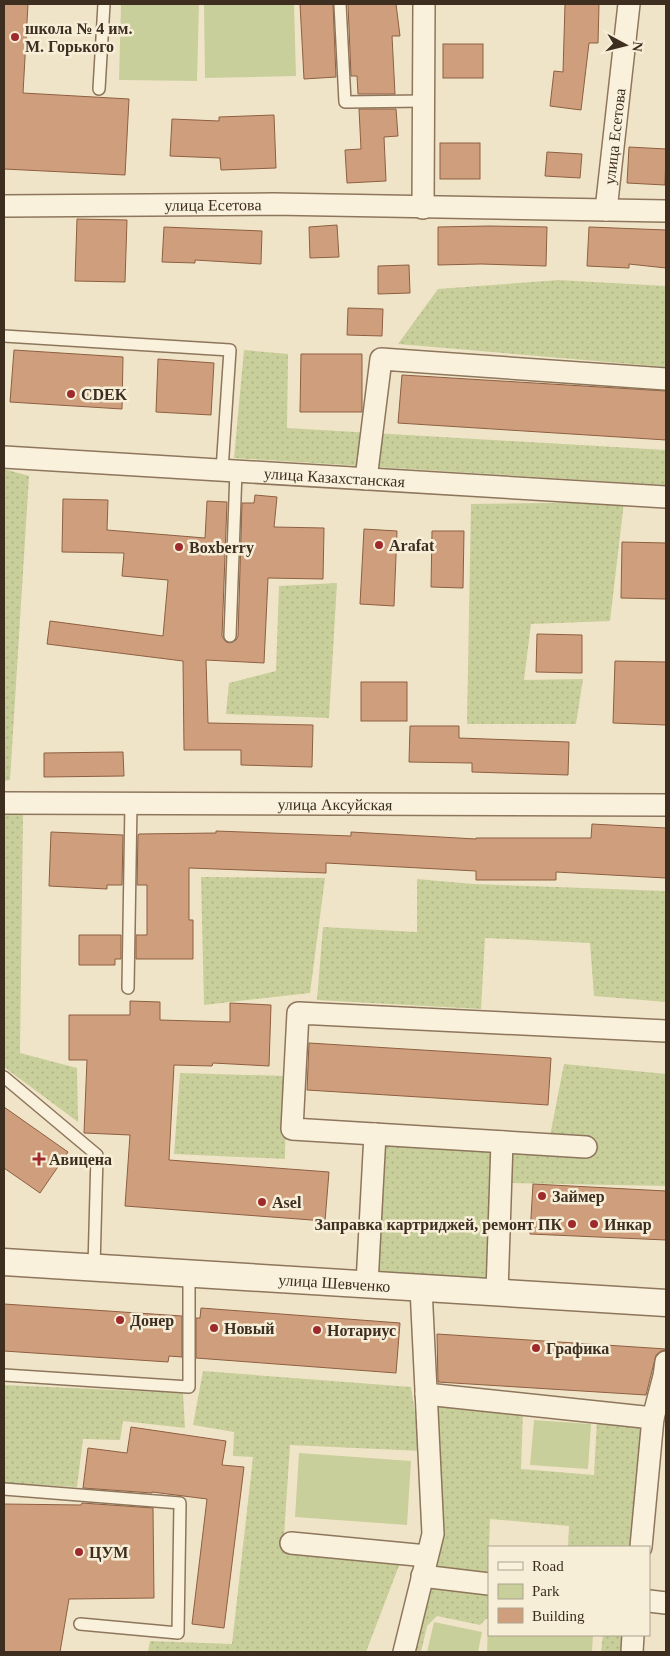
<svg xmlns="http://www.w3.org/2000/svg" width="670" height="1656" viewBox="0 0 670 1656" font-family="Georgia,serif">
<style>
.grass{fill:url(#grass-dots)}
.park{fill:#c9cf9b}
.building{fill:#cf9f7d;stroke:#8d5f41}
.lines{fill:none;stroke-linecap:round;stroke-linejoin:round}
.service-casing{stroke:#8d765c;stroke-width:14}
.minor-casing{stroke:#8d765c;stroke-width:24}
.tertiary-casing{stroke:#8d765c;stroke-width:29}
.service{stroke:#faf1dc;stroke-width:11}
.minor{stroke:#faf1dc;stroke-width:21}
.tertiary{stroke:#faf1dc;stroke-width:26}
.poi-dot{fill:#9e2a2b;stroke:#f7eed8;stroke-width:2}
.labels{text-anchor:middle;stroke-width:5;stroke-linejoin:round;paint-order:stroke}
.poi-label{font-size:16px;font-weight:bold;fill:#3d2e20;stroke:#f7eed8;text-anchor:start}
.street-label{font-size:16px;fill:#3d2e20;stroke:#f7eed8}
</style>
<defs>
<pattern id="grass-dots" width="8" height="8" patternUnits="userSpaceOnUse" patternTransform="scale(1.25)"><rect width="8" height="8" fill="#c9cf9b"/><path d="M2 2h.1M6 6h.1" fill="none" stroke="#aeb285" stroke-width="1.8" stroke-linecap="round"/></pattern>
</defs>
<rect width="100%" height="100%" fill="#f0e4c8"/>
<!-- grass -->
<g class="grass">
<polygon points="559,280 666,286 666,367 398,344 438,289"/>
<polygon points="244,350 288,354 287,428 666,450 666,485 234,458"/>
<polygon points="4,469 29,476 10,780 4,781"/>
<polygon points="624,502 610,621 531,624 524,680 583,679 576,724 467,724 471,504"/>
<polygon points="337,583 329,718 226,714 229,683 276,671 279,586"/>
<polygon points="4,813 23,813 20,1053 77,1068 78,1122 4,1067"/>
<polygon points="201,877 325,878 310,993 204,1005"/>
<polygon points="417,879 473,884 666,891 666,1002 594,996 590,943 485,938 481,1009 317,1000 323,927 417,932"/>
<polygon points="564,1064 666,1074 666,1186 507,1183 510,1152 595,1155 596,1139 550,1136"/>
<polygon points="180,1073 286,1076 285,1159 174,1154"/>
<polygon points="379,1141 498,1149 490,1285 370,1279"/>
<polygon points="203,1371 411,1387 421,1451 290,1445 283,1551 400,1563 366,1652 148,1652 150,1641 232,1644 253,1457 233,1456 234,1432 193,1425"/>
<polygon points="4,1385 183,1393 185,1428 123,1421 120,1440 83,1439 77,1487 4,1483"/>
<polygon points="435,1401 523,1411 521,1469 594,1475 597,1419 644,1425 634,1547 568,1547 569,1526 490,1519 488,1577 429,1571"/>
<polygon points="427,1583 489,1591 489,1619 486,1619 480,1625 437,1616 427,1626 421,1652 411,1652"/>
<polygon points="603,1635 627,1635 624,1652 601,1652"/>
</g>
<!-- park -->
<g class="park">
<polygon points="121,4 199,4 197,81 119,80"/>
<polygon points="204,4 294,4 296,76 205,78"/>
<polygon points="534,1420 591,1424 588,1469 530,1465"/>
<polygon points="299,1453 411,1461 407,1525 295,1517"/>
<polygon points="434,1622 482,1632 478,1652 427,1652"/>
<polygon points="488,1624 489,1635 593,1635 592,1652 487,1652"/>
</g>
<!-- building -->
<g class="building">
<polygon points="4,4 28,4 23,93 129,99 125,175 4,169"/>
<polygon points="300,4 333,4 336,77 304,79"/>
<polygon points="348,4 396,4 400,36 392,36 395,94 358,94 357,76 351,76"/>
<polygon points="565,4 599,4 598,43 589,43 581,110 550,106 554,71 563,72"/>
<rect x="443" y="44" width="40" height="34"/>
<polygon points="359,109 396,109 398,136 384,137 386,181 347,183 345,150 361,149"/>
<polygon points="274,115 276,168 221,170 220,158 170,156 172,119 219,121 219,117"/>
<rect x="440" y="143" width="40" height="36"/>
<polygon points="629,147 666,149 665,185 627,183"/>
<polygon points="547,152 582,154 580,178 545,176"/>
<polygon points="77,219 127,220 125,282 75,281"/>
<polygon points="337,225 339,257 310,258 309,227"/>
<polygon points="489,226 547,227 546,266 481,264 438,265 438,227"/>
<polygon points="164,227 262,231 261,264 195,260 195,263 162,262"/>
<polygon points="589,227 666,230 666,268 629,264 629,268 587,266"/>
<polygon points="409,265 410,293 378,294 378,266"/>
<polygon points="348,308 383,309 382,336 347,335"/>
<polygon points="14,350 123,357 122,409 10,402"/>
<polygon points="301,354 362,354 362,412 300,412"/>
<polygon points="158,359 214,363 211,415 156,412"/>
<polygon points="402,375 666,391 666,440 398,423"/>
<polygon points="255,495 277,497 274,527 324,528 323,579 268,578 264,663 206,660 208,723 313,725 312,767 241,765 241,750 184,750 183,661 47,644 50,621 163,636 168,580 122,576 124,553 62,552 63,499 108,500 107,530 205,538 207,501 227,502 222,636 226,642 230,643 236,640 238,636 242,503 254,503"/>
<polygon points="364,529 397,531 394,606 360,604"/>
<polygon points="432,531 464,531 463,588 431,587"/>
<polygon points="622,542 666,543 666,599 621,598"/>
<polygon points="537,634 582,635 582,673 536,672"/>
<polygon points="615,661 666,662 666,725 613,723"/>
<rect x="361" y="682" width="46" height="39"/>
<polygon points="410,726 459,726 459,738 569,742 568,775 472,772 472,763 409,762"/>
<polygon points="123,752 124,776 44,777 44,753"/>
<polygon points="592,824 666,828 666,878 556,872 556,880 476,880 476,871 326,863 326,873 189,868 189,920 193,920 193,959 136,959 136,935 147,935 147,885 137,885 138,835 139,834 216,833 216,831 351,836 351,832 476,839 476,838 591,838"/>
<polygon points="51,832 123,835 122,885 107,885 107,889 49,886"/>
<polygon points="79,935 121,935 121,959 115,959 115,965 79,965"/>
<polygon points="130,1001 160,1002 160,1020 230,1022 230,1003 271,1005 269,1066 213,1063 212,1066 174,1065 169,1160 329,1172 325,1221 125,1206 130,1135 84,1133 87,1060 69,1060 69,1015 130,1015"/>
<polygon points="309,1043 551,1058 548,1105 307,1090"/>
<polygon points="4,1107 68,1152 40,1193 4,1168"/>
<polygon points="533,1184 666,1191 666,1240 530,1234"/>
<polygon points="4,1304 182,1316 182,1357 169,1356 168,1362 4,1351"/>
<polygon points="201,1308 400,1323 396,1373 196,1358 196,1318 200,1318"/>
<polygon points="437,1334 666,1349 666,1350 661,1351 656,1355 646,1395 438,1382"/>
<polygon points="131,1427 226,1441 222,1465 244,1467 224,1628 192,1624 207,1499 152,1492 152,1493 83,1488 88,1448 127,1453"/>
<polygon points="82,1503 153,1508 154,1598 69,1599 60,1652 4,1652 4,1504 81,1505"/>
</g>
<g class="lines">
<!-- service casing -->
<g class="service-casing">
<g id="service">
<polyline points="340,4 345,102 424,101"/>
<polyline points="99,89 104,4"/>
<polyline points="4,336 230,350 222,470"/>
<polyline points="230,636 236,471"/>
<polyline points="128,988 131,803"/>
<polyline points="4,1077 97,1155 94,1267"/>
<polyline points="4,1375 189,1387 189,1273"/>
<polyline points="4,1489 180,1503 178,1633 80,1624"/>
</g>
</g>
<!-- minor casing -->
<g class="minor-casing">
<g id="minor">
<path id="s1" d="M4,206l270,-2 392,7"/>
<polyline points="423,208 424,4"/>
<path id="s2" d="M606,210l23,-206"/>
<path id="s3" d="M4,457l662,40"/>
<polyline points="366,479 381,359 666,379"/>
<path id="s4" d="M4,803l662,2"/>
<polyline points="586,1147 292,1129 298,1013 666,1031"/>
<polyline points="367,1284 375,1134"/>
<polyline points="497,1292 502,1142"/>
<polyline points="426,1394 653,1418 641,1547"/>
<polyline points="653,1418 664,1376 666,1362"/>
<polyline points="291,1543 427,1556"/>
<polyline points="422,1576 489,1584"/>
<polyline points="649,1601 666,1603"/>
<polyline points="404,1652 433,1534 421,1288"/>
<polyline points="632,1652 633,1635"/>
</g>
</g>
<!-- tertiary casing -->
<g class="tertiary-casing">
<g id="tertiary">
<path id="s5" d="M4,1262l662,41"/>
</g>
</g>
<!-- service -->
<use href="#service" class="service"/>
<!-- minor -->
<use href="#minor" class="minor"/>
<!-- tertiary -->
<use href="#tertiary" class="tertiary"/>
</g>
<!-- markers -->
<g class="poi-dot">
<circle cx="15" cy="37" r="5"/>
<circle cx="71" cy="394" r="5"/>
<circle cx="379" cy="545" r="5"/>
<circle cx="179" cy="547" r="5"/>
<path d="M36.5 1151.5h5v5h5v5h-5v5h-5v-5h-5v-5h5z"/>
<circle cx="542" cy="1196" r="5"/>
<circle cx="262" cy="1202" r="5"/>
<circle cx="572" cy="1224" r="5"/>
<circle cx="594" cy="1224" r="5"/>
<circle cx="120" cy="1320" r="5"/>
<circle cx="214" cy="1328" r="5"/>
<circle cx="317" cy="1330" r="5"/>
<circle cx="536" cy="1348" r="5"/>
<circle cx="79" cy="1552" r="5"/>
</g>
<g class="labels">
<!-- poi labels -->
<g class="poi-label">
<text x="25" y="34">школа № 4 им.<tspan x="25" dy="18">М. Горького</tspan></text>
<text x="81" y="400">CDEK</text>
<text x="389" y="551">Arafat</text>
<text x="189" y="553">Boxberry</text>
<text x="49" y="1165">Авицена</text>
<text x="552" y="1202">Займер</text>
<text x="272" y="1208">Asel</text>
<text x="562" y="1230" text-anchor="end">Заправка картриджей, ремонт ПК</text>
<text x="604" y="1230">Инкар</text>
<text x="130" y="1326">Донер</text>
<text x="224" y="1334">Новый</text>
<text x="327" y="1336">Нотариус</text>
<text x="546" y="1354">Графика</text>
<text x="89" y="1558">ЦУМ</text>
</g>
<!-- street labels -->
<g class="street-label">
<text dy="6" stroke="none"><textPath href="#s2" startOffset="74">улица Есетова</textPath></text>
<text dy="6" stroke="none"><textPath href="#s1" startOffset="209">улица Есетова</textPath></text>
<text dy="6" stroke="none"><textPath href="#s3" startOffset="331">улица Казахстанская</textPath></text>
<text dy="6" stroke="none"><textPath href="#s4" startOffset="331">улица Аксуйская</textPath></text>
<text dy="6" stroke="none"><textPath href="#s5" startOffset="331">улица Шевченко</textPath></text>
</g>
</g>
<!-- border -->
<rect width="670" height="1656" fill="none" stroke="#3d2e20" stroke-width="10"/>
<!-- legend -->
<rect x="488" y="1546" width="162" height="90" fill="#f7eed8" stroke="#ada18e"/>
<rect x="498" y="1562" width="25" height="8" fill="#faf1dc" stroke="#ada18e"/>
<text x="532" y="1571" font-size="15" fill="#3d2e20">Road</text>
<rect x="498" y="1584" width="25" height="15" fill="#c9cf9b" stroke="#ada18e"/>
<text x="532" y="1596" font-size="15" fill="#3d2e20">Park</text>
<rect x="498" y="1608" width="25" height="15" fill="#cf9f7d" stroke="#ada18e"/>
<text x="532" y="1621" font-size="15" fill="#3d2e20">Building</text>
<!-- north arrow -->
<g transform="translate(625 45) rotate(97)" stroke="#f7eed8" stroke-width="4" paint-order="stroke">
<path d="M0-4L9 19L0 12L-9 19Z" fill="#3d2e20"/>
<text y="-8" font-size="14" font-weight="bold" text-anchor="middle" fill="#3d2e20">N</text>
</g>
</svg>
